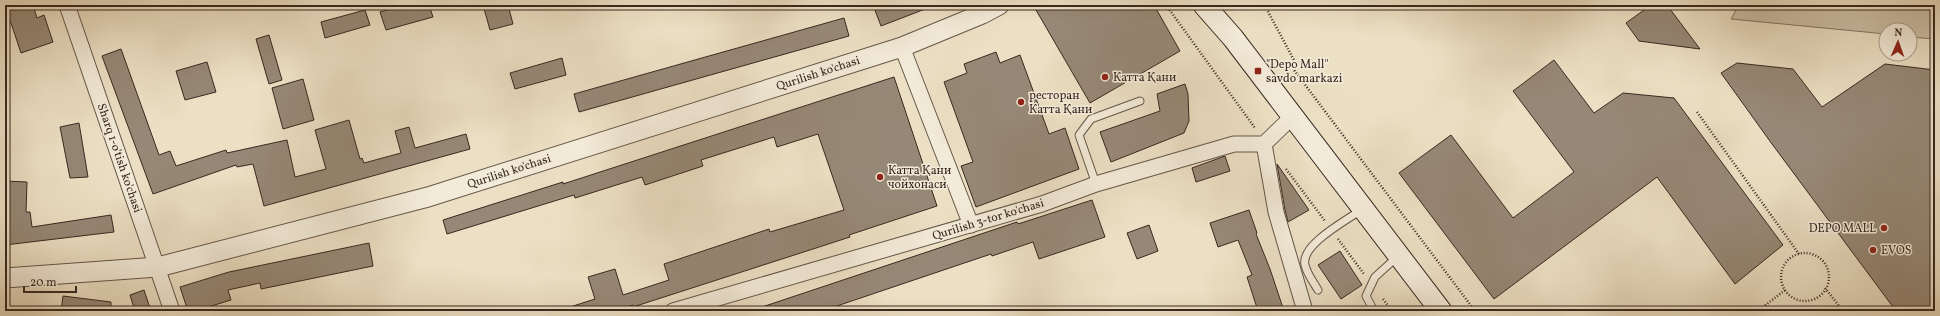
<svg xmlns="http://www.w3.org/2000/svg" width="1940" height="316" viewBox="0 0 1940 316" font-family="Vollkorn,serif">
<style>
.green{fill:#cdc1a8;stroke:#827464}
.building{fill:#968876;stroke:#382821}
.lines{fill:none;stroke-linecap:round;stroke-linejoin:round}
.service-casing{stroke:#65564a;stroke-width:9}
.minor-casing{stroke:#65564a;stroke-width:17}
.tertiary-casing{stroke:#65564a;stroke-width:21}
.secondary-casing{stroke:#382821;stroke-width:23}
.path{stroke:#382821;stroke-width:2.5;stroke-dasharray:1 2;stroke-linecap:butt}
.service{stroke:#f3ebd9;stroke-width:7}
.minor{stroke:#f3ebd9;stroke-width:15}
.tertiary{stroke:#f3ebd9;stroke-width:19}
.secondary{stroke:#f3ebd9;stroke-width:21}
.poi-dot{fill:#8f2418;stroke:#f3ebd9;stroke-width:1.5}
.labels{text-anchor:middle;stroke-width:3;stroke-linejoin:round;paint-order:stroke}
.poi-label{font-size:12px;fill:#382821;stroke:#f3ebd9;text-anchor:start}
.street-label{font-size:12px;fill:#382821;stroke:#f3ebd9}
</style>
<rect width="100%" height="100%" fill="#ece0c4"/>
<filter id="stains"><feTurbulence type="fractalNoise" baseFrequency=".005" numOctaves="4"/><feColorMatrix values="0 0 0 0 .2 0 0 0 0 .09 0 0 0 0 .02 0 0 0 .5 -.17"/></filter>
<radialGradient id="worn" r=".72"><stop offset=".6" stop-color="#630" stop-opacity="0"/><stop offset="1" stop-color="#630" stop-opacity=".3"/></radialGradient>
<!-- green -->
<polygon class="green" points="1739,5 1935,5 1935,39 1910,37 1910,30 1886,30 1886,34 1731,19"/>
<!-- building -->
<g class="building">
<polygon points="5,5 33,5 37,18 44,15 53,42 21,53"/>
<polygon points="404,5 429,5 433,17 386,30 380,12"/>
<polygon points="483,5 508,5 513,24 490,30"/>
<polygon points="873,5 933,5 933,6 881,26"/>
<polygon points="1045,5 1154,5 1180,51 1090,103 1036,10"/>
<polygon points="1651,5 1667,5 1700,49 1639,41 1626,23"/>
<polygon points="365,10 370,25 325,38 321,22"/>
<polygon points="844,18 849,36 579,112 574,94"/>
<polygon points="269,35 282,80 269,84 256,39"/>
<polygon points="121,49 159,155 170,151 176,166 226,150 227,153 287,140 295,177 326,169 315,130 349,120 360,159 362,158 364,163 401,153 395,131 409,127 415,148 466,134 470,149 264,206 253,164 237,167 236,165 153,194 102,56"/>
<polygon points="996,52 1000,63 1020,55 1049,134 1065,128 1079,169 976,207 961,166 973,162 944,82 967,73 964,64"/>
<polygon points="562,58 566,75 515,89 510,73"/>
<polygon points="1554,60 1594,113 1623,93 1674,98 1783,245 1735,284 1657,177 1494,299 1399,173 1451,135 1513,218 1574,172 1513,91"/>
<polygon points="207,62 216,92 185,100 176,71"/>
<polygon points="1737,63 1793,69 1822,107 1885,64 1935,70 1935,311 1896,311 1772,144 1721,73"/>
<polygon points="894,77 937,206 849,235 850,237 813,249 633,307 633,305 615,311 568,311 567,308 595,299 588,277 615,269 623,295 669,280 664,264 769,229 770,232 844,210 818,134 777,147 774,137 701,160 703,166 645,185 642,177 575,198 574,195 447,234 443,220 563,182 563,184"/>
<polygon points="303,79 314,120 283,129 272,88"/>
<polygon points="1185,84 1188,94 1189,121 1184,133 1111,162 1100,132 1160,111 1157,94"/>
<polygon points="79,123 88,177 70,178 60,127"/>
<polygon points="1225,156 1230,171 1196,182 1192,168"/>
<polygon points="1277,164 1309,210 1288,222 1285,210"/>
<polygon points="5,181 27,182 26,212 30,212 32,227 111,215 114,232 5,245"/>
<polygon points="1092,200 1105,237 1039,259 1033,242 992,256 991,254 822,311 760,311 759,308 1017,222 1018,224"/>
<polygon points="1249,210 1257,233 1256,234 1270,269 1284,311 1258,311 1247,277 1252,275 1238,240 1218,247 1210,223"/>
<polygon points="1149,225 1158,251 1137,259 1127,233"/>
<polygon points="369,243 373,266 261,289 260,283 228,290 231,300 195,311 188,311 180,287 229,272"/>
<polygon points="1340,251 1362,285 1341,299 1318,265"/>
<polygon points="144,290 151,311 135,311 130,295"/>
<polygon points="63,296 111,302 111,311 61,311"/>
</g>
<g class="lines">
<!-- service casing -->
<g class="service-casing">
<g id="service">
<polyline points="1096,184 1079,135 1091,119 1140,101"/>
<path d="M1318,290c-4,-7 -11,-16 -13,-25 -5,-20 42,-45 56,-55"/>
<polyline points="1374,311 1366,296 1375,277 1397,257"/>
</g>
</g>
<!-- minor casing -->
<g class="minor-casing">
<g id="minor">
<polyline points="67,5 172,311"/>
<polyline points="902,47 971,225"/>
<polyline points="1264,144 1276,212 1305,311"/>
<polyline points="673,311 1042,204 1096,184 1234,144 1264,144 1293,116"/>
</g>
</g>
<!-- tertiary casing -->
<g class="tertiary-casing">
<polyline id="tertiary" points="5,278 158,267 428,197 902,47 982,14 999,5"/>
</g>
<!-- secondary casing -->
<g class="secondary-casing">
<polyline id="secondary" points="1204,5 1233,38 1441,311"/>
</g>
<!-- path -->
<g class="path">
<polyline points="1166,5 1255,128"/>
<polyline points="1265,6 1295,62 1294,70 1475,311"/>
<polyline points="1697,112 1799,254"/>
<polyline points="1286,169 1325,221"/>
<polyline points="1338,239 1364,274"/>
<circle cx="1805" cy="277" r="24"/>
<polyline points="1825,288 1843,311"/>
<polyline points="1383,299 1392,311"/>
<polyline points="1758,311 1785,290"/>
</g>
<!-- service -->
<use href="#service" class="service"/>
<!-- minor -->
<use href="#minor" class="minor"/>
<!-- tertiary -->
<use href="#tertiary" class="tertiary"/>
<!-- secondary -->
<use href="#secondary" class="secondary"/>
</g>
<!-- markers -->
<g class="poi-dot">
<rect x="1254" y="67" width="8" height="8" rx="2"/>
<circle cx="1105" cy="77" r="4"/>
<circle cx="1021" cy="102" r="4"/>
<circle cx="880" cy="177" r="4"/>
<circle cx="1884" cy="228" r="4"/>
<circle cx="1873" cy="250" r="4"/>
</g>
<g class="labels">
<!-- poi labels -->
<g class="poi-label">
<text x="1266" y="68">"Depo Mall"<tspan x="1266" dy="14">savdo markazi</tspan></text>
<text x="1113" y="81">Катта Қани</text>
<text x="1029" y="99">ресторан<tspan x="1029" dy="14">Катта Қани</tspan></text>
<text x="888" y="174">Катта Қани<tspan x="888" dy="14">чойхонаси</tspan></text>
<text x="1876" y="232" text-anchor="end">DEPO MALL</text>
<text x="1881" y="254">EVOS</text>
</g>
<!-- street labels -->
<g class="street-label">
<text transform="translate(818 73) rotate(-18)" y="4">Qurilish ko'chasi</text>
<text transform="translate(120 158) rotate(71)" y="4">Sharq 1-o'tish ko'chasi</text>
<text transform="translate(509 171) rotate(-18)" y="4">Qurilish ko'chasi</text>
<text transform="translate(988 219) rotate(-17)" y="4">Qurilish 3-tor ko'chasi</text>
</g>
</g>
<!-- margin -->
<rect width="1940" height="316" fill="none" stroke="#ece0c4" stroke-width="20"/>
<rect x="6" y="6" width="1928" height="304" fill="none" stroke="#382821" stroke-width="2"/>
<rect x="10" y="10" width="1920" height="296" fill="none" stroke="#382821"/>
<!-- north arrow -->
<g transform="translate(1898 42) rotate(2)"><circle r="19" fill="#f3ebd9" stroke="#a89d8f"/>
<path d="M0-3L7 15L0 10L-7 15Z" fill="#8f2418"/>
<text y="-6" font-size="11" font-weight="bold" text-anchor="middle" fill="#382821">N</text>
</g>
<!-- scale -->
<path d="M24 286v6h52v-6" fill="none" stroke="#382821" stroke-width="2"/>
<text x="30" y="286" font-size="12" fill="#382821" stroke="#f3ebd9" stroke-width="3" paint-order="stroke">20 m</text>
<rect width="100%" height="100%" filter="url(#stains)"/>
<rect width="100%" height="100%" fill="url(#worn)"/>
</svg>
